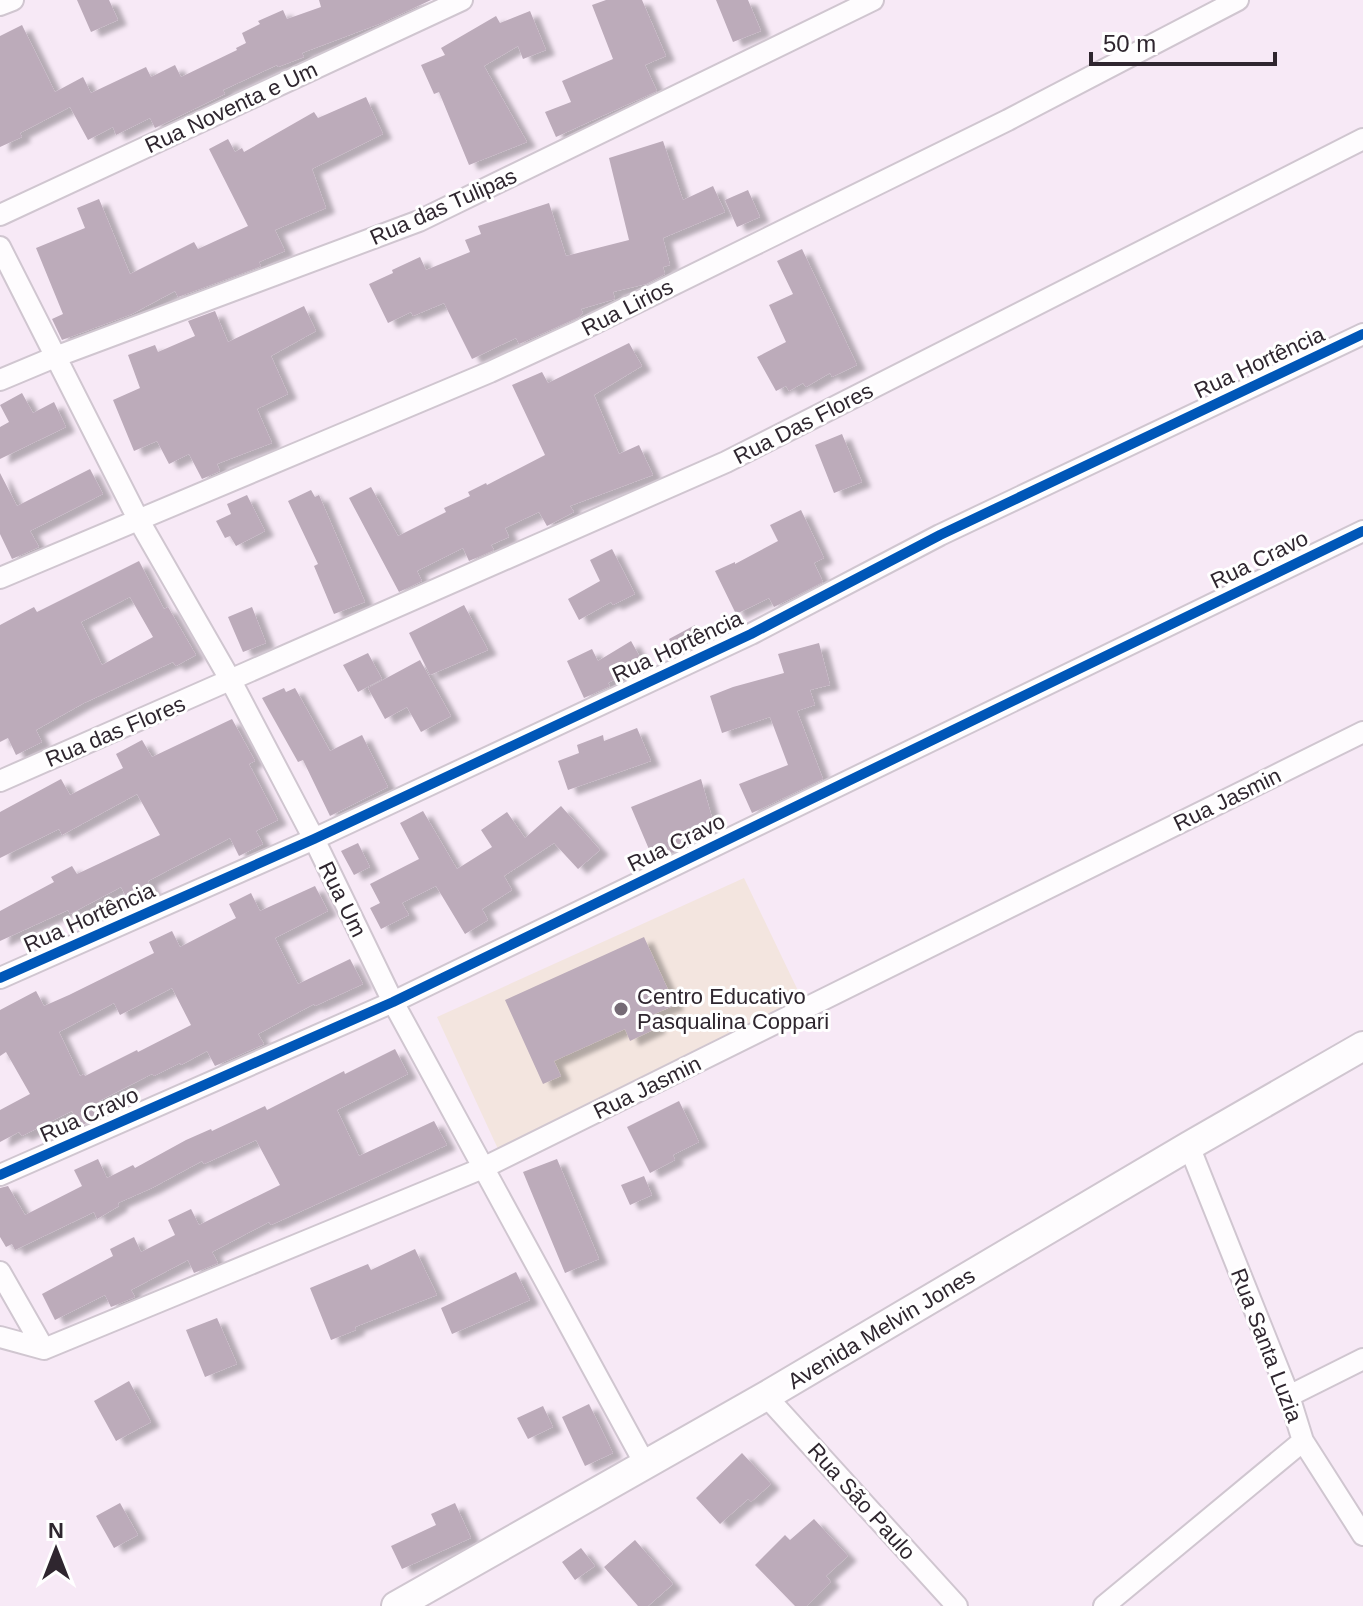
<svg xmlns="http://www.w3.org/2000/svg" width="1363" height="1606" font-family="Helvetica,sans-serif">
	<defs>
		<filter id="shadow"><feDropShadow dx="9" dy="5" stdDeviation="2" flood-color="#0004"/></filter>
	</defs>
	<rect width="100%" height="100%" fill="#f7e9f6"/>
	<path fill="#f3e5df" d="M744 878 803 1001 536 1135 498 1149 437 1017Z"/>
	<path fill="#bcabba" fill-rule="evenodd" filter="url(#shadow)" d="M77 0H109L118 20 91 32Z
		M319 0H431L379 24 302 53 304 57 278 67 277 65 223 90 225 94 155 128 150 118 116 135 113 127 88 140 70 107 20 133 22 137 0 147V36L22 25 55 92 83 77 91 93 146 67 151 77 175 65 181 77 237 50 236 48 246 43 242 33 260 24 258 21 283 10 287 19 321 7Z
		M606 0H642L666 56 645 65 657 91 556 137 545 112 571 102 562 81 613 59 592 5Z
		M716 0H748L761 31 733 42Z
		M530 11 546 50 523 59 518 46 484 66 527 142 469 165 439 92 434 94 421 65 445 55 441 48 496 16 500 23Z
		M366 97 383 134 312 169 326 208 275 230 285 251 259 262 261 266 254 269 178 297 175 291 132 314 62 340 52 319 63 314 36 248 85 228 77 208 99 199 130 274 194 242 198 249 248 226 209 149 228 139 235 152 242 148 244 152 314 112 318 118Z
		M663 141 683 200 713 186 725 212 663 238 670 265 663 267 665 274 646 284 613 292 615 299 581 309 583 313 579 317 519 344 516 338 472 359 444 303 413 316 411 312 388 323 369 284 393 273 392 270 420 257 426 270 470 252 465 240 481 234 478 226 549 203 566 256 629 240 609 158Z
		M748 190 760 217 737 227 725 200Z
		M802 249 857 365 832 377 830 373 806 387 803 383 789 391 786 386 776 391 757 357 786 342 769 305 793 294 777 261Z
		M304 306 316 331 271 356 288 394 257 409 272 443 217 464 220 471 202 479 189 454 169 464 157 441 134 451 113 400 140 388 128 355 155 345 158 352 195 336 188 321 215 311 228 342Z
		M629 343 642 366 594 395 619 454 639 445 653 475 570 506 574 512 547 526 539 512 505 528 509 537 491 545 494 550 469 561 463 548 417 571 422 581 399 592 349 498 371 487 398 536 446 512 444 508 470 496 468 492 486 483 487 485 545 455 512 385 542 372 548 383Z
		M22 393 33 413 54 402 66 427 0 459V427L9 422 0 405Z
		M842 434 862 482 834 493 815 445Z
		M90 469 103 494 30 531 39 547 12 559 0 534V473L17 506Z
		M311 490 315 497 319 495 365 602 334 614 314 566 318 564 288 501Z
		M247 495 265 531 236 546 230 536 225 538 216 521 231 514 227 504Z
		M801 510 824 558 814 563 823 582 774 607 769 598 736 614 715 571 735 562V564L778 541 770 525Z
		M612 549 635 594 613 605 611 602 579 620 568 599 600 581 590 560Z
		M139 561 164 609 168 607 196 655 176 666 173 662 84 703 36 730 42 742 16 755 8 738 0 742V625L34 607 37 612ZM130 597 153 637 102 665 81 622Z
		M464 605 488 650 430 675 409 633Z
		M252 607 266 643 243 652 228 617Z
		M695 625 704 642 677 654 669 639Z
		M631 641 644 664 608 683 610 686 584 698 567 661 592 649 598 661Z
		M819 643 830 685 810 690 815 705 797 711 823 779 752 813 739 784 788 765 770 717 722 733 710 696 733 687 784 673 778 654Z
		M368 653 382 679 358 692 343 665Z
		M420 660 451 716 421 732 407 707 385 719 368 688Z
		M284 688 286 692 295 688 330 751 362 735 388 787 330 816 303 760 298 762 262 698Z
		M232 719 255 761 249 764 278 820 256 831 263 844 239 856 230 838 148 881 154 896 131 906 121 887 70 914 68 910 0 941V911L54 882 51 877 72 866 77 874 160 835 137 794 62 835 59 829 0 858V812L61 779 70 795 123 768 116 754 142 740 152 757Z
		M637 728 651 761 568 790 558 761 579 753 577 745 603 735 604 741Z
		M701 779 713 821 693 827 697 840 654 861 631 807Z
		M561 806 600 850 578 869 554 843 504 876 512 890 482 909 488 920 465 934 436 886 402 903 409 915 381 929 370 908 380 903 370 884 419 859 400 823 423 811 457 869 492 847 481 830 507 812 525 838Z
		M358 843 370 867 354 875 341 851Z
		M315 886 328 911 275 938 298 984 350 959 363 984 315 1006 314 1004 258 1034 264 1044 215 1066 207 1051 181 1065 180 1063 154 1076 152 1074 99 1101 106 1114 80 1126 72 1111 22 1136 19 1132 0 1142V1110L30 1094 6 1052 0 1056V1010L36 991 44 1006 69 995 154 953 149 942 172 931 180 947 236 918 229 904 251 893 260 911ZM172 988 191 1025 138 1052 137 1050 85 1076 84 1074 80 1076 59 1032 114 1003 120 1015Z
		M644 937 675 1005 652 1015 657 1028 630 1041 625 1029 554 1061 561 1076 543 1084 505 1000Z
		M395 1049 408 1074 337 1110 359 1156 434 1121 447 1145 271 1225 269 1222 212 1252 218 1263 194 1273 188 1260 131 1290 135 1297 111 1307 105 1295 55 1320 42 1294 113 1256 110 1249 134 1237 141 1252 175 1235 168 1220 191 1209 199 1225 280 1185 256 1140 204 1164 202 1161 152 1188 118 1203 119 1206 97 1219 94 1212 15 1250 12 1244 6 1247 0 1237V1188L8 1186 25 1215 82 1186 74 1170 98 1159 107 1178 133 1165 135 1168 186 1140 211 1129 212 1131 265 1106 267 1110 344 1071 345 1074Z
		M679 1101 699 1142 673 1155 675 1160 650 1173 627 1127Z
		M557 1159 599 1259 565 1273 523 1172Z
		M644 1176 652 1195 630 1205 621 1185Z
		M415 1249 437 1295 355 1327 356 1330 331 1340 310 1288 368 1264 371 1270Z
		M516 1272 530 1300 452 1334 441 1308Z
		M217 1318 237 1364 205 1377 186 1330Z
		M129 1381 151 1422 116 1441 94 1401Z
		M589 1404 613 1453 585 1466 562 1417Z
		M543 1406 553 1427 528 1439 517 1418Z
		M742 1453 771 1484 751 1502 748 1499 720 1524 696 1498Z
		M120 1503 138 1535 114 1548 96 1516Z
		M455 1503 471 1538 402 1569 391 1546 436 1525 431 1514Z
		M814 1519 848 1556 826 1576 831 1582 807 1606H795L755 1565 785 1535 790 1540Z
		M635 1540 673 1584 648 1606H638L604 1567Z
		M581 1548 595 1566 575 1580 562 1562Z"/>
	<g fill="none" stroke-linecap="round" stroke-linejoin="round">
		<g stroke="#d0c6d0" stroke-width="24">
			<path id="minor" d="M0 5 13 0
				M0 215 462 0
				M0 247 138 519 231 681 314 839 393 1002 645 1464
				M0 380 55 357 419 221 873 0
				M0 578 490 372 579 331 1008 120 1238 0
				M0 781 726 462 1363 139
				M0 978 314 839 751 634 940 535 1363 334
				M1189 1146 1289 1396 1303 1441 1363 1535
				M0 1175 393 1002 1363 531
				M0 1272 44 1349
				M0 1337 44 1349 483 1168 1363 732
				M766 1396 957 1606
				M1289 1396 1363 1359
				M1104 1606 1303 1441"/>
		</g>
		<g stroke="#d0c6d0" stroke-width="32">
			<path id="secondary" d="M396 1606 766 1396 1189 1146 1363 1046"/>
		</g>
		<use href="#minor" stroke="#fefcfe" stroke-width="20"/>
		<use href="#secondary" stroke="#fefcfe" stroke-width="28"/>
		<g stroke="#fff" stroke-width="15">
			<path id="cycleway" d="M0 978 314 839 751 634 940 535 1363 334
				M0 1175 393 1002 1363 531"/>
		</g>
		<use href="#cycleway" stroke="#0057b8" stroke-width="10"/>
	</g>
	<circle fill="#756a75" stroke="#fff" stroke-width="3" cx="621" cy="1009" r="8"/>
	<g text-anchor="middle" stroke-width="6" stroke-linejoin="round" paint-order="stroke">
		<g font-size="22" fill="#2f262f" stroke="#fff">
			<text transform="translate(231 107) rotate(-25)" y="8">Rua Noventa e Um</text>
			<text transform="translate(443 206) rotate(-24)" y="8">Rua das Tulipas</text>
			<text transform="translate(627 307) rotate(-27)" y="8">Rua Lirios</text>
			<text transform="translate(1259 362) rotate(-25)" y="8">Rua Hortência</text>
			<text transform="translate(803 423) rotate(-27)" y="8">Rua Das Flores</text>
			<text transform="translate(1259 559) rotate(-26)" y="8">Rua Cravo</text>
			<text transform="translate(677 646) rotate(-25)" y="8">Rua Hortência</text>
			<text transform="translate(115 731) rotate(-23)" y="8">Rua das Flores</text>
			<text transform="translate(1227 799) rotate(-26)" y="8">Rua Jasmin</text>
			<text transform="translate(676 842) rotate(-26)" y="8">Rua Cravo</text>
			<text transform="translate(343 899) rotate(64)" y="8">Rua Um</text>
			<text transform="translate(89 917) rotate(-24)" y="8">Rua Hortência</text>
			<text transform="translate(647 1087) rotate(-26)" y="8">Rua Jasmin</text>
			<text transform="translate(89 1114) rotate(-24)" y="8">Rua Cravo</text>
			<text transform="translate(881 1328) rotate(-31)" y="8">Avenida Melvin Jones</text>
			<text transform="translate(1267 1345) rotate(69)" y="8">Rua Santa Luzia</text>
			<text transform="translate(862 1501) rotate(48)" y="8">Rua São Paulo</text>
		</g>
		<g font-size="22" fill="#2f262f" stroke="#fff" text-anchor="start">
			<text x="637" y="1004">Centro Educativo<tspan x="637" dy="25">Pasqualina Coppari</tspan></text>
		</g>
	</g>
	<g transform="translate(56 1550)" stroke="#ffffff" stroke-width="6" paint-order="stroke">
	<path d="M0-6L14 30L0 20L-14 30Z" fill="#2f262f"/>
	<text y="-12" font-size="22" font-weight="bold" text-anchor="middle" fill="#2f262f">N</text>
	</g>
	<path d="M1091 52v12h184v-12" fill="none" stroke="#2f262f" stroke-width="4"/>
	<text x="1103" y="52" font-size="24" fill="#2f262f" stroke="#ffffff" stroke-width="6" paint-order="stroke">50 m</text>
</svg>
